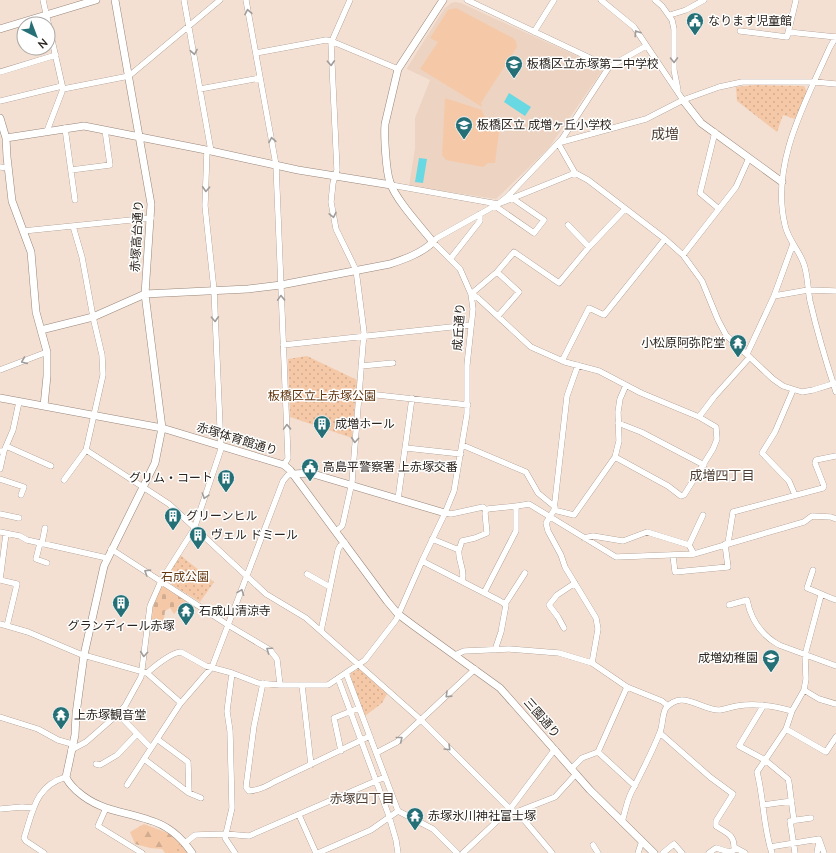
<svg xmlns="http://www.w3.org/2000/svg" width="836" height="853" font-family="Lato,'Noto Sans JP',sans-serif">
	<defs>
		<pattern id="forest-firs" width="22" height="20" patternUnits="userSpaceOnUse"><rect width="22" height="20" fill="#f5c9a8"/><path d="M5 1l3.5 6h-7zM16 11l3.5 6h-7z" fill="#d2ac90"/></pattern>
		<pattern id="cemetery-stones" width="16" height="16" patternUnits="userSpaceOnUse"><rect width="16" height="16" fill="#f5c9a8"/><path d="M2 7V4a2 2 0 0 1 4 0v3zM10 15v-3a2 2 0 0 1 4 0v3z" fill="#d2ac90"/></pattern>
		<pattern id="park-dots" width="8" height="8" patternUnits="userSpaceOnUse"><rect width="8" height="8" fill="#f5c9a8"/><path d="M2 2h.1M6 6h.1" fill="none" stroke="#d2ac90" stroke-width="1.8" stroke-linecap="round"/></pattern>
	</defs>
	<rect width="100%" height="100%" fill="#f3e0d2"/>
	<path fill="#edd3c2" d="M455 2 461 3 601 67 602 71 548 149 496 199 409 186 415 148V118L430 80 407 69V68L444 9 451 3Z"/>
	<path fill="#f5c9a8" d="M456 8 513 38 516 41 517 47 481 103 482 107 420 69 438 42 430 38 448 10Z
		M445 98 482 110C483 119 492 121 500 125L495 163H488L483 167 446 160 442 155Z"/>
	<path fill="url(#forest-firs)" d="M144 824 168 833 186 849 188 853H165L162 849 150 848 135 844 130 832Z"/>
	<path fill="url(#cemetery-stones)" d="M161 587H164L197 608 185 611 182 608H179L174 614 170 608 165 611 163 628 151 627 153 607Z"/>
	<path fill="url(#park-dots)" d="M755 85 804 86 807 92 795 119 783 115 777 132 737 101 736 87Z
		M307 356 357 380 352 438 290 417 288 359Z
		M180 555 214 582 200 602 166 581 165 579Z
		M359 669 387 694 382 703 365 716 350 677 351 673Z
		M182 843 187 853H168Z"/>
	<path fill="#68d8e3" d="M509 93 531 107 525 116 504 102Z
		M419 158 427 159 423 183 415 182Z"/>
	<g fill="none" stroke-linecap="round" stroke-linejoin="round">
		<g stroke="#98867a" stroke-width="6">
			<path id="minor" d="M43 0 63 89 47 131
				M184 0 211 151
				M246 0 276 165 288 458 284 465
				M467 0 609 67
				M601 0 634 27 683 100
				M655 0 662 6 672 20 674 29V70L678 90
				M670 15 686 10 704 0
				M740 31 787 37 796 0
				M534 32 554 0
				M788 32 836 37
				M836 37 830 47C806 101 770 164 785 225 788 241 802 253 805 268 808 279 808 291 810 301 817 331 826 362 836 392
				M256 53 326 40 331 41 398 69
				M0 72 56 55
				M63 89 129 76 220 0
				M200 89 260 78
				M0 101 62 86
				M65 128 75 200
				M715 132 700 193 719 209
				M0 167 8 168
				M71 170 110 165 105 130
				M575 173 558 143 646 119 683 100 719 87 742 82H815L836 84
				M391 185 498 204 507 197 562 139 609 67 646 46
				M495 206 534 233 544 220 512 198
				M568 225 589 247
				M73 226 82 257 93 317 102 355 103 375 86 450 169 504 266 594 306 618 421 720 510 809 525 821 552 853
				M23 231 151 218
				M683 255 736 187 749 158
				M451 258 480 221V214
				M497 272 519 292 498 316
				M774 296 808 290 836 291
				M283 345 470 325
				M747 354 774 296 793 244
				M562 361 589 308 604 315 665 239
				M578 365 567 396 554 510 546 523 548 531 561 555 565 567 596 618 598 629 592 663
				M361 366 393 363
				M0 370 47 352
				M793 390 775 432 762 453 789 481 795 495
				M359 393 468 405
				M699 417 714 397 749 358
				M618 423 641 432 704 465
				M462 445 526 472 538 493 555 507
				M6 446 51 466
				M406 448 461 454
				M0 451H4L13 430 19 402
				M615 457 668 486 681 496 684 495 713 449 717 439 716 427 699 417 641 393 599 371 565 362 531 347 478 298 471 294 497 272 514 252 559 283 589 247 625 209
				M0 469 4 451
				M0 479 24 487 21 495
				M64 480 86 450
				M398 499 412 398
				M554 510 574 515 615 457 619 441 618 412 620 399 626 385
				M445 513 451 514 483 507 486 510 488 509C502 507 515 507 529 504L616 557 694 554 804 522 812 516 831 517 836 519
				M0 514 19 518
				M336 531 342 526 343 523 352 482 364 332 356 270 336 229 331 202 333 183 337 170 331 43 350 0
				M0 532 20 536 27 540 107 558
				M584 538 593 536 623 541 647 532 689 545 694 554
				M432 539 459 550C457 560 466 570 462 581
				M40 543 36 559 47 563
				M42 543 45 528
				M728 543 733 512 823 488 824 486 815 463 816 460 836 456
				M689 545 703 515
				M111 549 228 625 270 650 277 659 280 685
				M459 550 462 541 475 538 487 533 485 513 486 510
				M673 556 675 572 728 567 725 544
				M422 561 500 601 506 605 501 632 495 650
				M813 570 807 588C817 592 825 596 836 600
				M307 574 330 587
				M0 580 17 584 7 626
				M0 580 6 534
				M484 593 516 531V507
				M505 604 525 573
				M729 605 747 600C751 620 761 635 779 645L836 666
				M0 624 28 632 80 654 147 673C155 666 170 653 181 652L206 666 232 673 258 683 280 685H328L365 660 396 620 422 561 445 513 454 491 467 414V365L473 309 471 294 460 269 433 242 437 238 498 204 575 173 588 180 665 239 683 255 702 281 718 320 726 335 773 379 783 386 802 392 813 390 836 383
				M564 628 558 617 549 605 557 595 575 583
				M321 631 338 550 340 546 345 543
				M455 655 464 651 509 649 559 653 592 663 627 687 662 701 668 706
				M147 673 181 703
				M232 673 227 711 230 731 232 808 225 838 235 853
				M346 673 398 811 433 829 457 853
				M338 678 389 816 396 840 398 853
				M263 683 254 726 246 787 249 791C259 790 266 787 274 782L370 736
				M302 685 311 765
				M804 690 819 699 836 704
				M762 705V708L739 746 765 760 788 779 789 783 794 821
				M118 714 151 748
				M0 717 38 729 58 740 72 744
				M786 729 826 752 836 737
				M660 733 710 777 733 794 716 821V826C726 833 734 834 734 847L745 853
				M157 739 188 762 189 793
				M71 750 86 742 118 714 125 706 141 677 150 606 161 581 194 529 221 449 214 290 205 206 207 150
				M341 751 334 718 359 708
				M598 752 635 786
				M376 753 397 742 475 669
				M144 759 189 793 201 798
				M96 764 100 765 117 755 137 734
				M571 769 582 758 598 752 627 687
				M127 785 180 704 212 667 283 481 288 475 294 474
				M763 805 792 801
				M106 808 98 826 142 853
				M0 809 22 807 33 808
				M514 813 555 797 576 774
				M299 815 316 853
				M622 822C625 812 627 801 631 793 641 773 652 753 660 732 663 725 662 714 666 708 669 704 676 700 681 700 692 699 708 711 720 710 726 709 731 707 737 706 755 703 775 706 792 711
				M185 843 195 835 225 834 249 836 385 777
				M593 845 598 853
				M770 847 819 839 824 853
				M44 853 26 841 24 838C33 811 35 786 66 777
				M318 853 371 830 398 811
				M463 853 510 809 555 749
				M638 853 642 841
				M663 853 674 844 682 853
				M709 853 716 848 729 852 737 849
				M772 853C763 827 764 799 757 772L786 729 792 711 804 690 806 679 805 655 821 595
				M795 853 790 821 811 818
				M817 853 819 841"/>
		</g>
		<g stroke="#98867a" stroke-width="8">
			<path id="tertiary" d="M115 0 151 204 145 294 162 428 155 463 104 566 84 655 76 714 75 735 66 777C68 783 73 787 77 791 99 811 123 811 149 820 167 825 182 838 192 853
				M0 29 96 0
				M683 100 701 123 782 182
				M0 118 6 138 7 157 12 201 31 252 36 312 47 352V376L44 406
				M6 138 84 126 211 151 298 170 391 185
				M41 330 93 317 145 294 248 289 281 285 390 264C405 259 422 253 433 242 421 227 395 199 390 182 386 172 384 135 385 124L398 69 443 0
				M0 398 162 428 284 465 290 470 387 601 398 614 414 626 500 688 590 790 654 853
				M294 474 310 473 445 513"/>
		</g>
		<use href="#minor" stroke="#fff" stroke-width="5.5"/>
		<use href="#tertiary" stroke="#fff" stroke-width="7"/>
	</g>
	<defs><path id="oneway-chevron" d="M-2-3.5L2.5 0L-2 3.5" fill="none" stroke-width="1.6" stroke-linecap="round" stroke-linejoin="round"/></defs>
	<g stroke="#a09c9a">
		<use href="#oneway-chevron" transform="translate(248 12) rotate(-100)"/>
		<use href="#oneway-chevron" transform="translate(637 33) rotate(-123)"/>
		<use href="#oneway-chevron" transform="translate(194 52) rotate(80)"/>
		<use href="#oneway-chevron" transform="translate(674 60) rotate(89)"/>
		<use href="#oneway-chevron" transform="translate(331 63) rotate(87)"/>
		<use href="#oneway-chevron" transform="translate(272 140) rotate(-100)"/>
		<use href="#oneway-chevron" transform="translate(206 189) rotate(93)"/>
		<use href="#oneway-chevron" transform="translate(333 215) rotate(78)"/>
		<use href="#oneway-chevron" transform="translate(281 298) rotate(-92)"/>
		<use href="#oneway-chevron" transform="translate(215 319) rotate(87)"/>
		<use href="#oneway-chevron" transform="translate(24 361) rotate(158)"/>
		<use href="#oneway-chevron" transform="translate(287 427) rotate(-92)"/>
		<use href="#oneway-chevron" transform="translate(355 440) rotate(95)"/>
		<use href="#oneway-chevron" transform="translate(205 496) rotate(108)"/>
		<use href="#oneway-chevron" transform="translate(147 572) rotate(-148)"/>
		<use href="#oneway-chevron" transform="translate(241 592) rotate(-69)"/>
		<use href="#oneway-chevron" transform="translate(269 650) rotate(-145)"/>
		<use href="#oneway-chevron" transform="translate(144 654) rotate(95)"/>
		<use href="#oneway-chevron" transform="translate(448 695) rotate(136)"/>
		<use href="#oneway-chevron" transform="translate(400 739) rotate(-39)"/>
		<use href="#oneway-chevron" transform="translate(448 748) rotate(45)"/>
	</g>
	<defs>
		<g id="civic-pin" transform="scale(0.9)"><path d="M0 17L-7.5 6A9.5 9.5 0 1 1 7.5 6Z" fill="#257077" stroke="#fff"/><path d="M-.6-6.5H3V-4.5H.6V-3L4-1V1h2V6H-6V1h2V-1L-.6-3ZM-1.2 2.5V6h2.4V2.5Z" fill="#fff"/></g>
		<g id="school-pin" transform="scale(0.9)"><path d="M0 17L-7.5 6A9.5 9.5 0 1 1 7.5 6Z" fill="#257077" stroke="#fff"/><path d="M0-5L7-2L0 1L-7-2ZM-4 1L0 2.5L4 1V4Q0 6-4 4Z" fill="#fff"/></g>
		<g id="temple-pin" transform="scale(0.9)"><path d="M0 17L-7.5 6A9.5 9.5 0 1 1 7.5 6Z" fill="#257077" stroke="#fff"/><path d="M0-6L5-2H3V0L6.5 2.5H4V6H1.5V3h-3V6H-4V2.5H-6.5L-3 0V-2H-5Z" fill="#fff"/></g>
		<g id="building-pin" transform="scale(0.9)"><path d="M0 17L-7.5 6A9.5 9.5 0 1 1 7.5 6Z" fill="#257077" stroke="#fff"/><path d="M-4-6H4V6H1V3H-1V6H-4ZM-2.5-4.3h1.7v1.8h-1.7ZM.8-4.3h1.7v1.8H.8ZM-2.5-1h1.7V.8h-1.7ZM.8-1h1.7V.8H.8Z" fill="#fff"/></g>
	</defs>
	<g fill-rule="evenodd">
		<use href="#civic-pin" x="695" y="21"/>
		<use href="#school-pin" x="514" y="64"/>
		<use href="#school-pin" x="464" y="125"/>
		<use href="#temple-pin" x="738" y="343"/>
		<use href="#building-pin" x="322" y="424"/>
		<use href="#civic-pin" x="310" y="467"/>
		<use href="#building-pin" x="226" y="478"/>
		<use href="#building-pin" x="173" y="516"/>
		<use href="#building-pin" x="198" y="535"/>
		<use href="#building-pin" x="121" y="603"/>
		<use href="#temple-pin" x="186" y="611"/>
		<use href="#school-pin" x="771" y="658"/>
		<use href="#temple-pin" x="61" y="715"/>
		<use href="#temple-pin" x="415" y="816"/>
	</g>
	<g text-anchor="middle" stroke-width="3" stroke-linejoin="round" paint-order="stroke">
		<g font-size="12" fill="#2b241e" stroke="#fff" text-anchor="start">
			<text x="708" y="25">なります児童館</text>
			<text x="527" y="68">板橋区立赤塚第二中学校</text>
			<text x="477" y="129">板橋区立 成増ヶ丘小学校</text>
			<text x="725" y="347" text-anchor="end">小松原阿弥陀堂</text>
			<text x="335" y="428">成増ホール</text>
			<text x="323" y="471">高島平警察署 上赤塚交番</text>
			<text x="213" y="482" text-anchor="end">グリム・コート</text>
			<text x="186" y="520">グリーンヒル</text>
			<text x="211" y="539">ヴェル ドミール</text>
			<text x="199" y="615">石成山清涼寺</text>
			<text x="121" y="630" text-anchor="middle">グランディール赤塚</text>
			<text x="758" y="662" text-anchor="end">成増幼稚園</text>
			<text x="74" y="719">上赤塚観音堂</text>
			<text x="428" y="820">赤塚氷川神社富士塚</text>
		</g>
		<g font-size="12" fill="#2b241e" stroke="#fff">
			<text transform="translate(137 236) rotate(-87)" y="4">赤塚高台通り</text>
			<text transform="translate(459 327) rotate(-86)" y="4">成丘通り</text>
			<text transform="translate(237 439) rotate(17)" y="4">赤塚体育館通り</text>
			<text transform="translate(542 718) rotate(49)" y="4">三園通り</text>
		</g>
		<g font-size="12" fill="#61360f" stroke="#fff">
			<text x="322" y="400">板橋区立上赤塚公園</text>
			<text x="185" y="581">石成公園</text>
		</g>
		<g font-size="13" fill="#4e3e33" stroke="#fff">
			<text x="722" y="480">成増四丁目</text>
			<text x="362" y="803">赤塚四丁目</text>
		</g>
		<g font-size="14" fill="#4e3e33" stroke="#fff">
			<text x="665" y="139">成増</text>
		</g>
	</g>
	<g transform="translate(36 36) rotate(138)"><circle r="19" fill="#ffffff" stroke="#aaa7a5"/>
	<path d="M0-3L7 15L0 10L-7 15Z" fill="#257077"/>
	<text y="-6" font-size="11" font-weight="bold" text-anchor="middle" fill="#2b241e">N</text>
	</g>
</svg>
